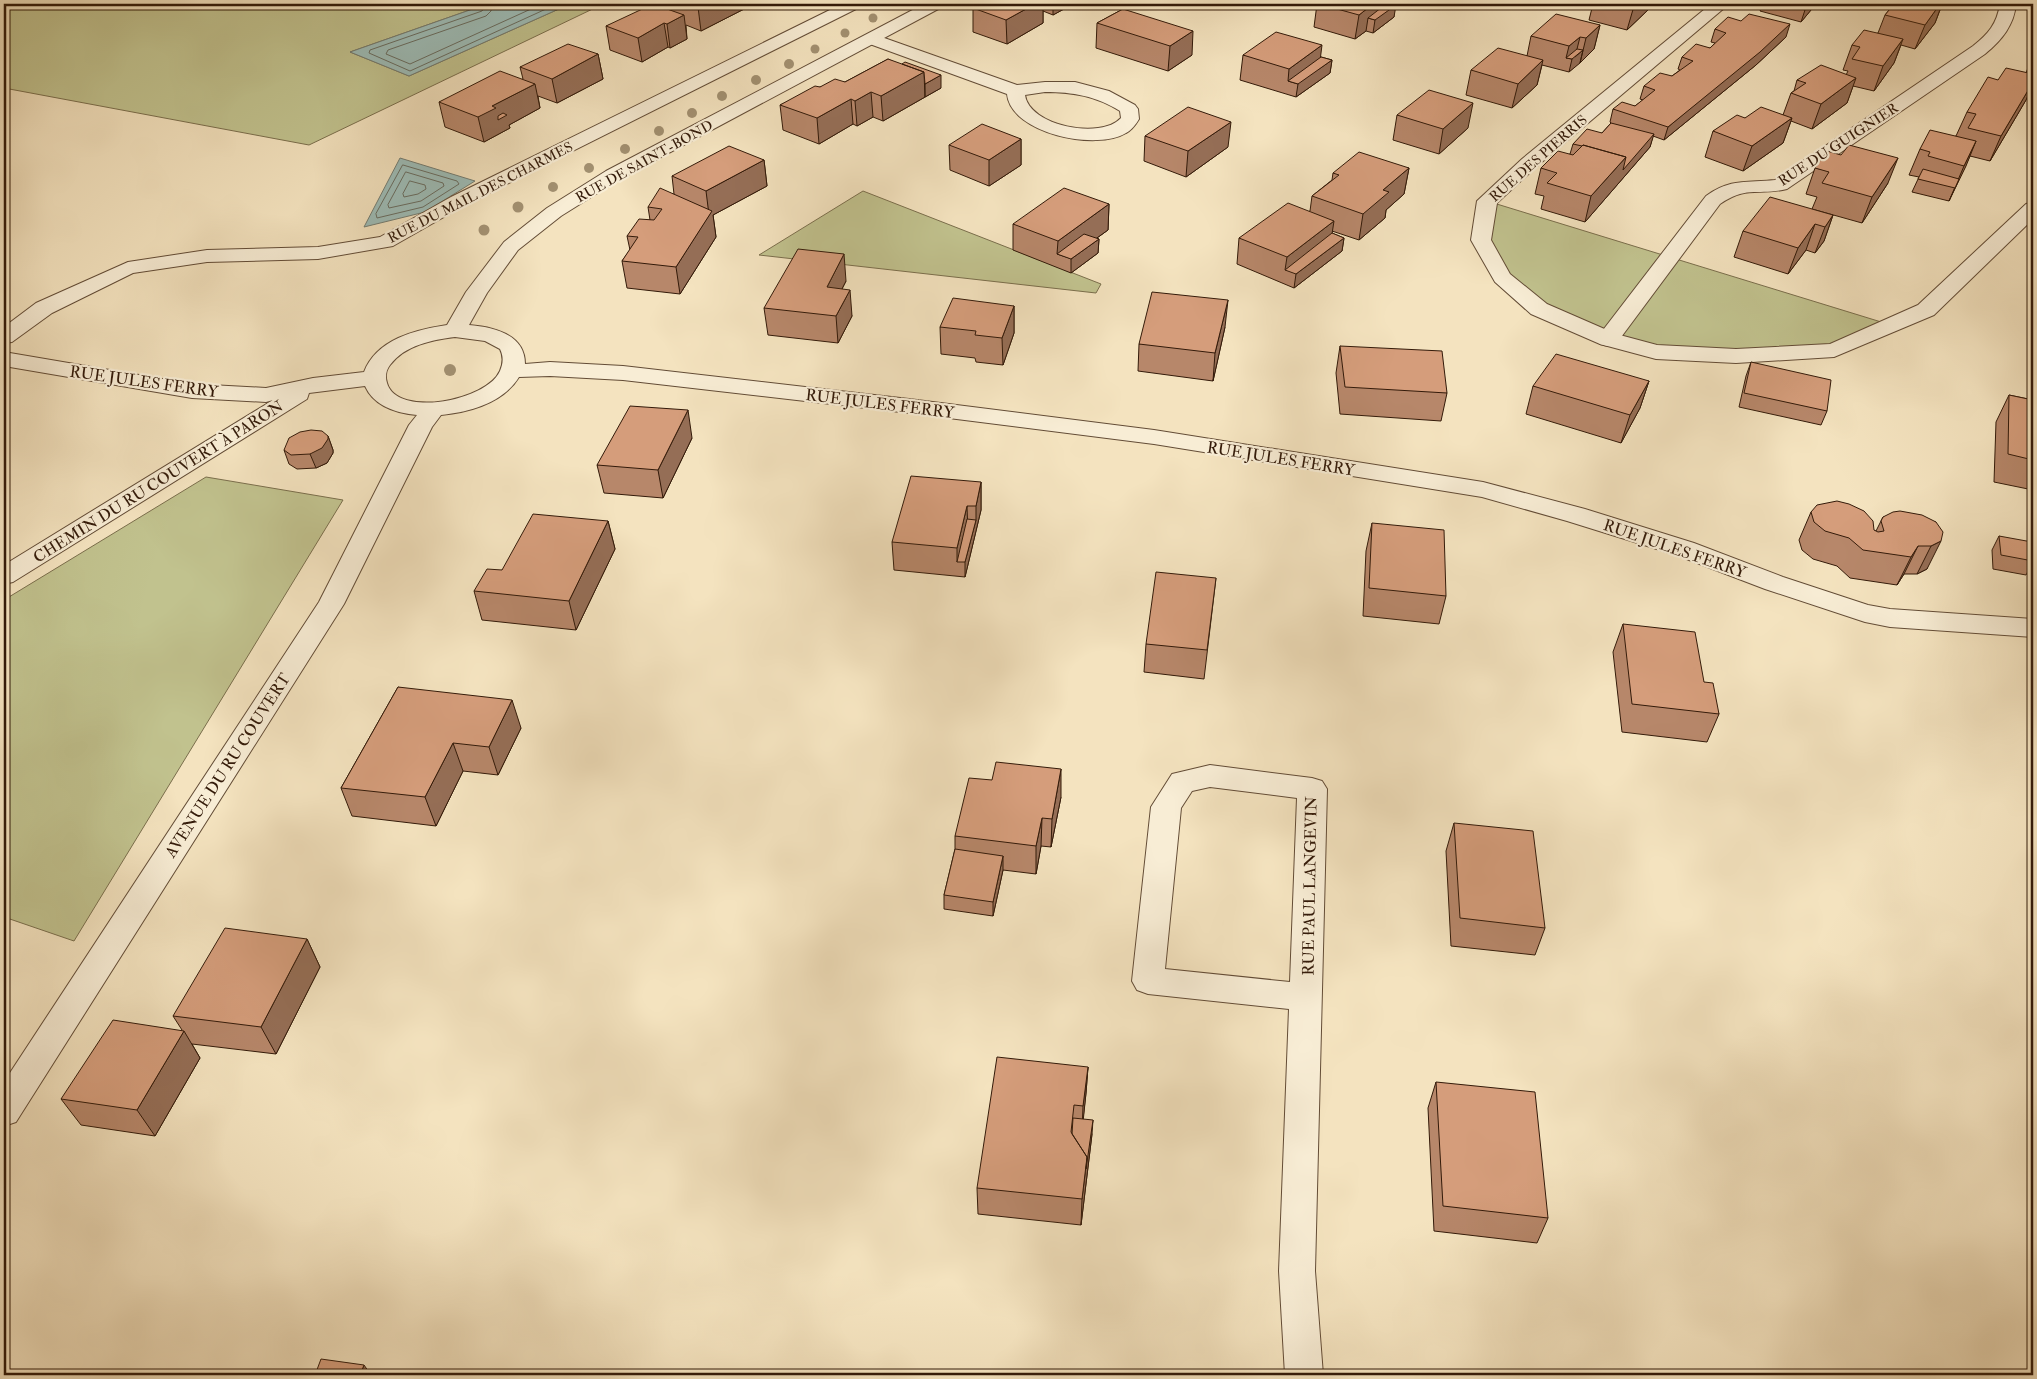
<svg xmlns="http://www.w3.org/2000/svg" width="2037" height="1379" font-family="'IM FELL Double Pica',serif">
	<rect width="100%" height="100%" fill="#f4e3bf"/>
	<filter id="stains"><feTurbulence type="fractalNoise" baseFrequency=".004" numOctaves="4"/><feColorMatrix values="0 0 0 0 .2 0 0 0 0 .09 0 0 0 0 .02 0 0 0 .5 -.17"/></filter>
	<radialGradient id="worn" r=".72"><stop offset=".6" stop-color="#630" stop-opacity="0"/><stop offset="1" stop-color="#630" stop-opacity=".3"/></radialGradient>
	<path fill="#c1c28e" stroke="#7a6e4c" d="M4 4H487L350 52 409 76 570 4H603L309 145 4 88Z
		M863 191 1101 284 1096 293 759 255Z
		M1487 201 1891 325 1834 350 1656 352 1539 309 1481 240Z
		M206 477 343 500 74 941 4 917V600Z"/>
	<path fill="#9dbdb8" stroke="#737c72" d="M487 4H570L409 76 350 52Z
		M400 158 475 181 425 212 364 227Z"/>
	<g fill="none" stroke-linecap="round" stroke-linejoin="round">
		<path stroke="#686c60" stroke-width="1" d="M486 4 482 11 370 50 369 53 410 71 557 4
			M492 4 491 11 486 16 388 50 386 54 410 64 542 4
			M403 165 457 181 459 184 423 207 377 218 376 214Z
			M406 172 443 183 444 186 421 201 389 208 388 205Z
			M410 181 425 185 426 189 418 194 404 197 403 194Z"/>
		<g stroke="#634c36" stroke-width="2">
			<path id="lane" d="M842 4H862L860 7 465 205 393 246 318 259 207 262 133 273 52 313 12 342 4 343V327L36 303 128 262 207 250 318 247 380 237 451 197Z
				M2000 4H2016C2014 25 2002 40 1985 54L1787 189C1758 196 1747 185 1720 204L1616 344 1608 346 1600 344 1597 339 1600 334 1706 196C1731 178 1747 183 1775 180L1973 46C1988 34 1997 24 2000 4Z
				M873 34 1017 85 1045 82H1075L1109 91 1135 105 1138 109 1139 119C1136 124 1132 130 1126 133 1097 151 1011 134 1007 94L867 43 864 39 867 35ZM1045 92C1073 92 1096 96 1120 111L1121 118C1101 140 1029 126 1025 95Z
				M1210 765 1312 778 1322 781 1327 789 1315 1271 1323 1375H1285L1279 1271 1289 1009 1148 994 1137 990 1132 981 1151 807 1172 774ZM1210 787 1297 798 1290 982 1165 969 1181 808 1192 791Z"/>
		</g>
		<g stroke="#634c36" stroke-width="2">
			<path id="street" d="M924 4H944L942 7 620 179 561 216 518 250 487 293 469 325C493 327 525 334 525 364L550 362 623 366 909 399 1154 430 1483 482 1585 509 1694 543 1783 577 1868 605 1890 609 2033 619V637L1890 627 1865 622 1765 589 1676 555 1567 521 1482 497 1154 444 909 413 623 380 550 376 519 377C503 403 470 412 441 415L432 427 344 604 16 1122 4 1126V1082L319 602 409 425 417 415C396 413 374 406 365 386L309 393 307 399 13 582 4 584V565L273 400 266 402 192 398 4 366V352L192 384 266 388 313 378 364 372C377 339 415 330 447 325L466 292 504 242 547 208 606 171ZM455 337 485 341 500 349C504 357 503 364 500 371 487 401 397 418 387 383 385 377 386 370 390 365 405 345 432 340 455 337Z
				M1711 4H1729L1536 167 1497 203 1491 240 1510 274 1547 304 1616 334 1657 345 1736 349 1830 344 1918 305 2026 204 2033 202V219L1934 315 1834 357 1736 363 1656 359 1600 344 1531 314 1495 282 1471 240 1477 201 1522 159Z"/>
		</g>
		<use href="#lane" fill="#f8edd5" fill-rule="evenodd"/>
		<use href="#street" fill="#f8edd5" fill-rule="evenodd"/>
	</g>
	<g fill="#a29071">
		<circle cx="873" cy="18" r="4.5"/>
		<circle cx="845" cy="33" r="4.5"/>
		<circle cx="815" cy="49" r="4.5"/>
		<circle cx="789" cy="64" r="5"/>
		<circle cx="756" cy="80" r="5"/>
		<circle cx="722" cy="96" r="5"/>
		<circle cx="692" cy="113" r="5"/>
		<circle cx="659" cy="131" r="5"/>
		<circle cx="625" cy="149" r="5"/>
		<circle cx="589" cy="168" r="5"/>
		<circle cx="553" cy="187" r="5"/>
		<circle cx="518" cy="207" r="5.5"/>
		<circle cx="484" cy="230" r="5.5"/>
		<circle cx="450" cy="370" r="6"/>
	</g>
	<path fill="#b7876a" stroke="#331a09" d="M665 4H748V7L701 31 686 25 687 39 670 48 668 47 642 62 610 50 606 26 666 9Z
		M981 4H1073L1053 15 1043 11V23L1007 44 973 32V8Z
		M1317 4H1393L1394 17 1373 33 1366 31 1355 39 1314 27Z
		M1593 4H1652L1651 7 1627 30 1589 20Z
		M1763 4H1816L1801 22 1760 11Z
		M1894 4H1956L1955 7 1942 5 1935 23 1915 49 1901 45 1894 63 1874 91 1853 86 1847 103 1812 129 1791 121 1783 143 1743 171 1705 157 1713 131 1745 118 1783 115 1791 93 1794 91 1797 80 1846 75 1848 71 1843 70 1852 45 1878 33 1885 15Z
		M1123 9 1192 55 1168 71 1096 48 1097 23Z
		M1600 25 1594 49 1569 72 1542 65 1537 85 1512 108 1466 95 1471 70 1527 56 1531 36Z
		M1715 29 1786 37 1756 65 1664 140 1653 136 1650 147 1585 222 1541 209 1544 196 1535 194 1541 168 1570 154 1573 144 1602 133 1611 123 1610 122 1613 109 1635 106 1643 100 1640 99 1644 86 1672 76 1680 70 1678 69 1682 57 1710 48 1715 43 1711 42Z
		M598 54 603 79 557 103 538 96 540 108 509 125 510 128 484 142 445 127 439 102 523 79 520 67Z
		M1243 55 1321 57 1332 60 1330 73 1296 97 1240 80Z
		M2033 55V84L2026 100 1990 161 1970 156 1949 201 1912 192 1919 177 1909 175 1920 149 1956 136 1967 112 1998 80 2026 73Z
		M888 59 941 88 883 121 873 117 857 126 853 124 819 144 783 130 780 105 820 87 845 82Z
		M1397 115 1468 128 1439 154 1393 140Z
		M1145 136 1228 147 1186 177 1144 161Z
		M1021 139V165L989 186 950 170 949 145Z
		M764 160 767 186 713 215 716 237 680 294 627 288 622 261 630 250 627 236 650 220 648 207 674 194 672 176Z
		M1409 168 1404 194 1386 210 1385 218 1359 240 1332 231V233L1344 238 1342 251 1294 288 1237 264 1239 238 1310 211 1312 196 1332 180 1333 173Z
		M1815 168 1888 183 1862 223 1812 209 1817 197 1806 194Z
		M1109 204 1108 230 1097 238 1099 239 1098 253 1071 273 1013 250V224Z
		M1833 215 1824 241 1815 253 1806 250 1788 274 1734 257 1743 231Z
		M846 281 842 289 852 316 838 343 768 335 764 308Z
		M1014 306V333L1003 365 976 362 975 358 941 354 940 327Z
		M1225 327 1213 381 1138 371 1139 344Z
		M1340 346 1447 393 1441 421 1340 414 1336 373Z
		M1751 362 1827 411 1821 425 1739 407 1746 376Z
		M1649 381 1640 408 1621 443 1526 414 1533 386Z
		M2009 395 2033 400V496V490L1994 482 1996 422Z
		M328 436 333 450V453L327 463 316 468 297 469 289 464 284 450Z
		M692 438 663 498 604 493 597 465Z
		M981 482V510L965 577 894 570 892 542Z
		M1811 512 1876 531 1883 517 1936 522 1927 569 1917 574H1904L1897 585 1850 578 1837 566 1813 559 1802 550 1799 540Z
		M608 521 615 549 576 630 482 620 474 591 502 570Z
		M1372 523 1446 596 1439 624 1363 616 1366 551Z
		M1999 536 2033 556V562L2026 575 1993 569 1992 550Z
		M1216 578 1204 679 1144 672 1146 644Z
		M1623 624 1704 682 1719 714 1707 742 1622 732 1613 652Z
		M398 687 521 728 498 775 463 771 436 826 352 816 341 788Z
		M1061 797 1051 847 1041 846 1036 874 1003 870 993 916 944 909V895L955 849V836Z
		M1454 823 1545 928 1535 955 1451 946 1446 851Z
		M307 939 320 967 276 1054 192 1044 200 1058 155 1136 81 1125 61 1099 182 1030 173 1016Z
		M1088 1067 1086 1093 1083 1119 1092 1134 1081 1225 978 1214 977 1188Z
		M1436 1082 1548 1218 1537 1243 1434 1231 1428 1108Z"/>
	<path fill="#956e56" stroke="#331a09" d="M705 4H748V7L701 31 698 7Z
		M1035 4H1043V23L1007 44 1006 20Z
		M1053 4H1073L1053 15Z
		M1373 4 1396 5 1394 17 1373 33 1375 20 1368 18 1366 31 1355 39 1359 15Z
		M1636 4H1652L1651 7 1627 30 1634 6Z
		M1810 4H1816L1801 22 1805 10Z
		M1940 4H1942L1935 23 1915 49 1925 25Z
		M684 15 687 39 670 48 667 24Z
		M664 23 668 47 642 62 638 38Z
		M1790 24 1786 37 1756 65 1664 140 1668 127Z
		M1600 25 1594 49 1580 63 1586 38Z
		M1193 31 1192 55 1168 71 1170 46Z
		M1580 37 1575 57 1583 50 1580 63 1569 72 1572 59 1566 58 1569 46Z
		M1903 39 1894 63 1874 91 1883 66Z
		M1322 45 1319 69 1332 60 1330 73 1296 97 1298 84 1288 81 1289 69Z
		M598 54 603 79 557 103 552 79Z
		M1543 60 1537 85 1512 108 1518 84Z
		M924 72 925 97 883 121 881 96Z
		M941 75V88L925 97V84Z
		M1856 78 1847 103 1812 129 1821 104Z
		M2033 82V84L2026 100 1990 161 2001 136Z
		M535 84 540 108 509 125 510 128 484 142 478 117 492 106Z
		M871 92 873 117 857 126 855 101Z
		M851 99 853 124 819 144 817 118Z
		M1473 103 1468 128 1439 154 1443 129Z
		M1792 118 1783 143 1743 171 1752 146Z
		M1231 122 1228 147 1186 177 1188 151Z
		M1654 134 1650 147 1585 222 1591 196 1626 157Z
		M1021 139V165L989 186V160Z
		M1976 141 1966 166 1949 201 1964 166Z
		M1898 158 1888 183 1862 223 1872 197Z
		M764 160 767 186 713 215 716 237 680 294 676 267 709 215 706 191Z
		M1409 168 1404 194 1386 210 1385 218 1359 240 1363 214 1383 190Z
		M1109 204 1108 230 1069 258 1057 254 1058 241Z
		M1833 215 1824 241 1815 253 1825 227Z
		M1334 221 1330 247 1285 270 1287 257Z
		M1815 224 1806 250 1788 274 1798 248Z
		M1344 238 1342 251 1294 288 1296 274Z
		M1099 239 1098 253 1071 273V259Z
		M844 254 846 281 829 314 827 287Z
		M850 290 852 316 838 343 836 316Z
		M1228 300 1225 327 1213 381 1215 353Z
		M1014 306V333L1003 365 1002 338Z
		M1649 381 1640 408 1621 443 1630 415Z
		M688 410 692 438 663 498 658 470Z
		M328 436 333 450V453L327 463 316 468 310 454Z
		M981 482V510L965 577V562L976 520V506Z
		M967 506 968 533 957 562V548Z
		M608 521 615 549 576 630 569 601Z
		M1941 541 1927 569 1917 574 1931 546Z
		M1918 546 1904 574 1897 585 1911 557Z
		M512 700 521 728 498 775 489 747Z
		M453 743 463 771 436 826 425 797Z
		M1061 769V797L1051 847 1052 819Z
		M1042 818 1041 846 1036 874V846Z
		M1003 856V870L993 916V902Z
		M307 939 320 967 276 1054 261 1027Z
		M184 1031 200 1058 155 1136 137 1110Z
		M1088 1067 1086 1093 1082 1132 1083 1106Z
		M1093 1120 1092 1134 1081 1225 1082 1199 1087 1157Z
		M364 1365 371 1375H360Z"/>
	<path fill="#d59d7b" stroke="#331a09" d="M653 4 684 15 667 24 664 23 638 38 606 26Z
		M688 4H705L698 7Z
		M981 4H1035L1006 20 973 8Z
		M1319 4H1373L1359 15Z
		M1386 4 1396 5 1375 20 1368 18Z
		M1625 4H1636L1634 6Z
		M1782 4H1810L1805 10Z
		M1894 4H1940L1925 25 1885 15Z
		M1123 9 1193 31 1170 46 1097 23Z
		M1556 14 1600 25 1586 38 1580 37 1569 46 1531 36Z
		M1749 14 1790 24 1760 52 1668 127 1613 109 1622 102 1635 106 1655 90 1644 86 1660 73 1672 76 1693 61 1682 57 1696 44 1710 48 1726 33 1715 29 1728 17 1741 21Z
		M1864 30 1903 39 1883 66 1852 59 1860 47 1852 45Z
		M1276 32 1322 45 1289 69 1243 55Z
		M568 44 598 54 552 79 520 67Z
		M1498 48 1543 60 1518 84 1471 70Z
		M1577 49 1583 50 1572 59 1566 58Z
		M1321 57 1332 60 1298 84 1288 81Z
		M888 59 924 72 881 96 871 92 855 101 851 99 817 118 780 105 815 86 820 87 835 79 845 82Z
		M905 62 941 75 925 84 924 72 902 64Z
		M1821 65 1856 78 1821 104 1791 93 1806 83 1797 80Z
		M2006 68 2033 74V82L2001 136 1968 128 1976 114 1967 112 1988 77 1998 80Z
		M500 71 535 84 492 106 496 108 478 117 439 102Z
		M1429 90 1473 103 1443 129 1397 115Z
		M1188 107 1231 122 1188 151 1145 136Z
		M1761 107 1792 118 1752 146 1713 131 1737 115 1745 118Z
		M503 113 507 115 498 120V116Z
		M1611 123 1654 134 1623 170 1626 157 1583 145 1582 146 1573 144 1587 129 1602 133Z
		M982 124 1021 139 989 160 949 145Z
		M1930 130 1976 141 1964 166 1928 156 1930 152 1920 149Z
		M1583 145 1626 157 1591 196 1547 183 1557 173 1541 168 1558 151 1573 155Z
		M1849 145 1898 158 1872 197 1822 183 1829 172 1815 168 1827 151 1841 155Z
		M729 146 764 160 706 191 672 176Z
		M1359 152 1409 168 1383 190 1389 192 1363 214 1312 196 1339 175 1333 173Z
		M1923 169 1959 179 1955 188 1918 179Z
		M660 188 712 211 676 267 622 261 638 237 627 236 639 219 654 220 662 209 648 207Z
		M1064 188 1109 204 1058 241 1013 224Z
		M1770 197 1833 215 1825 227 1815 224 1798 248 1743 231Z
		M1288 203 1334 221 1287 257 1239 238Z
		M1332 233 1344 238 1296 274 1285 270Z
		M1084 234 1099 239 1071 259 1057 254Z
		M798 249 844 254 827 287 850 290 836 316 764 308Z
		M1152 292 1228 300 1215 353 1139 344Z
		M953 298 1014 306 1002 338 975 335 976 331 940 327Z
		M1340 346 1442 351 1447 393 1345 387Z
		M1556 354 1649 381 1630 415 1533 386Z
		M1751 362 1831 380 1827 411 1744 393Z
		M2009 395 2033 400V460L2008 454Z
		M630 406 688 410 658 470 597 465Z
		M311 430 322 431 328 436V439L322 448 310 454 291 455 284 450 289 438 300 432Z
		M911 476 981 482 976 506H967L957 548 892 542Z
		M1837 501 1849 504 1864 511 1873 521 1874 530 1878 532 1884 531 1881 521 1883 517 1893 512 1900 511 1922 515 1936 522 1943 532 1941 541 1931 546H1918L1911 557 1863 550 1849 538 1825 531 1814 522 1811 512 1817 505Z
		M533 514 608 521 569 601 474 591 487 569 502 570Z
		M967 519 976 520 965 562H957Z
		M1372 523 1444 530 1446 596 1369 588Z
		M1999 536 2032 542 2033 561 2001 555Z
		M1156 572 1216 578 1207 650 1146 644Z
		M1623 624 1695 632 1704 682 1713 683 1719 714 1632 704Z
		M398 687 512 700 489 747 453 743 425 797 341 788Z
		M996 762 1061 769 1052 819 1042 818 1036 846 955 836 969 778 992 780Z
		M1454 823 1533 831 1545 928 1460 918Z
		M955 849 1003 856 993 902 944 895Z
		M225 928 307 939 261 1027 173 1016Z
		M113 1020 184 1031 137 1110 61 1099Z
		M997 1057 1088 1067 1083 1106 1074 1105 1071 1132 1087 1157 1082 1199 977 1188Z
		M1436 1082 1535 1092 1548 1218 1443 1206Z
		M1073 1118 1093 1120 1086 1169 1087 1157 1072 1134Z
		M321 1359 364 1365 360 1375H315Z"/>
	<g text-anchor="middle" stroke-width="4.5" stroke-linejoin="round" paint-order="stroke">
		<g font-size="14" fill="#331a09" stroke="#f8edd5">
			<text transform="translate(1838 144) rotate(-33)" y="5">RUE DU GUIGNIER</text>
			<text transform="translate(1538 158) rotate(-41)" y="5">RUE DES PIERRIS</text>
			<text transform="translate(644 161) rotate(-29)" y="5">RUE DE SAINT-BOND</text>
			<text transform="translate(480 192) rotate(-27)" y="5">RUE DU MAIL DES CHARMES</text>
		</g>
		<g font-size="16" fill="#331a09" stroke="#f8edd5">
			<text transform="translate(144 381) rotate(8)" y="6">RUE JULES FERRY</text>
			<text transform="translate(880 403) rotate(7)" y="6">RUE JULES FERRY</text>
			<text transform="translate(1281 458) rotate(9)" y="6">RUE JULES FERRY</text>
			<text transform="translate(158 481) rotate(-32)" y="6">CHEMIN DU RU COUVERT À PARON</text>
			<text transform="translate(1675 548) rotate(19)" y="6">RUE JULES FERRY</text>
			<text transform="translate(227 765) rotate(-57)" y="6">AVENUE DU RU COUVERT</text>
			<text transform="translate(1309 886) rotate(-89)" y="6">RUE PAUL LANGEVIN</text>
		</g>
	</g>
	<rect width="2037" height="1379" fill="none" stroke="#f4e3bf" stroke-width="20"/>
	<rect x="5" y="5" width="2027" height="1369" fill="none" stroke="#331a09" stroke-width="2.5"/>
	<rect x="10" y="10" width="2017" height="1359" fill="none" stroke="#331a09"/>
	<rect width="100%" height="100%" filter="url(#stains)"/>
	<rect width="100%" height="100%" fill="url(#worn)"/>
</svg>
